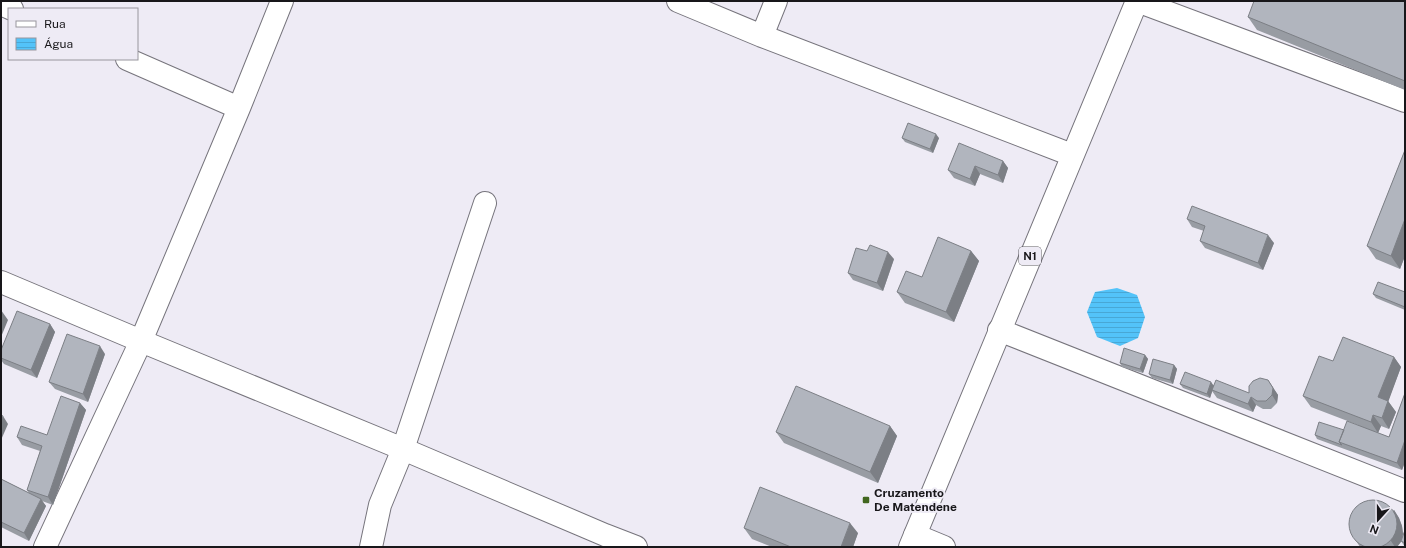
<svg xmlns="http://www.w3.org/2000/svg" width="1406" height="548" font-family="'Public Sans',sans-serif">
	<defs>
		<pattern id="water-rules" width="6" height="5" patternUnits="userSpaceOnUse"><rect width="6" height="5" fill="#53c3f9"/><path d="M0 2.5h6" fill="none" stroke="#48a7d5"/></pattern>
	</defs>
	<rect width="100%" height="100%" fill="#eeebf5"/>
	<path fill="url(#water-rules)" d="M1117 288 1137 295 1145 317 1138 338 1120 346 1097 337 1087 312 1095 292Z"/>
	<g fill="none" stroke-linecap="round" stroke-linejoin="round">
		<g stroke="#76747c" stroke-width="24">
			<path id="minor" d="M678 1 762 36 1072 155
				M1137 1 1405 101
				M1 4 12 9
				M762 36 776 1
				M127 59 239 108
				M999 330 1405 491
				M915 535 944 547
				M45 547 141 341 239 108 282 1
				M371 547 380 505 403 449 485 203"/>
		</g>
		<g stroke="#76747c" stroke-width="24">
			<path id="tertiary" d="M1 282 141 341 403 449 605 535 636 547"/>
		</g>
		<g stroke="#76747c" stroke-width="24">
			<path id="trunk" d="M910 547 1137 1"/>
		</g>
		<use href="#minor" stroke="#fff" stroke-width="22"/>
		<use href="#tertiary" stroke="#fff" stroke-width="22"/>
		<use href="#trunk" stroke="#fff" stroke-width="22"/>
	</g>
	<path fill="#989ca3" d="M1405 1V90L1257 30 1248 17Z
		M902 138H939L933 153 905 142Z
		M1405 150V256L1400 269 1376 259 1367 246Z
		M1003 161 1008 168 1003 183 980 174 975 186 954 178 948 170Z
		M1187 219 1274 243 1263 270 1205 248 1200 241 1204 231 1192 227Z
		M971 251 979 261 954 322 905 303 897 292 922 277Z
		M894 259 883 291 853 280 848 273Z
		M1405 292V310L1376 298 1373 294Z
		M50 324 55 332 37 378 4 364 1 360V350Z
		M105 354 88 402 55 389 49 382Z
		M1145 355 1148 359 1143 373 1122 367 1120 363Z
		M1394 357 1401 367 1388 401 1396 412 1389 429 1381 426 1378 433 1389 437 1405 393V462L1402 470 1317 439 1315 435 1344 430 1358 425 1311 407 1303 396 1333 361Z
		M1174 365 1177 369 1173 384 1152 378 1149 374Z
		M1268 380 1278 395 1277 403 1271 409H1263L1256 405 1253 412 1217 398 1212 391 1210 398 1183 388 1180 384 1214 385 1249 393Z
		M80 403 86 410 53 505 42 501 46 506 29 541 1 527V479L29 493 27 490 40 451 22 445 17 437 47 435Z
		M890 426 897 436 878 483 784 443 776 432Z
		M1394 510 1399 518 1402 526 1403 534 1402 538 1405 530V547L1401 541 1397 547H1360L1351 533Z
		M744 528 858 533 853 547H772L752 539Z"/>
	<path fill="#7c7f85" d="M936 134 939 138 933 153 930 149Z
		M1003 161 1008 168 1003 183 998 175Z
		M975 166 980 174 975 186 970 179Z
		M1405 219V256L1400 269 1391 256Z
		M1268 235 1274 243 1263 270 1258 263Z
		M971 251 979 261 954 322 946 312Z
		M888 252 894 259 883 291 877 283Z
		M1 310 8 320 1 337Z
		M50 324 55 332 37 378 31 370Z
		M100 346 105 354 88 402 83 394Z
		M1145 355 1148 359 1143 373 1140 369Z
		M1394 357 1401 367 1386 408 1378 397Z
		M1174 365 1177 369 1173 384 1170 380Z
		M1268 380 1278 395 1277 403 1272 395Z
		M1211 382 1214 386 1210 398 1207 394Z
		M1251 397 1256 405 1253 412 1248 404Z
		M1388 401 1396 412 1389 429 1382 418Z
		M80 403 86 410 53 505 48 497Z
		M1373 415 1381 426 1378 433 1371 422Z
		M3 416 8 424 1 440V421Z
		M890 426 897 436 878 483 870 472Z
		M1405 440V462L1402 470 1397 463Z
		M41 499 46 506 29 541 24 533Z
		M1394 510 1399 518 1402 526 1403 534 1401 542 1397 547H1395L1391 541Z
		M850 523 858 533 853 547H841Z"/>
	<path fill="#b1b5be" stroke="#7c7f85" d="M1254 1H1405V81L1248 17Z
		M908 123 936 134 930 149 902 138Z
		M959 143 1003 161 998 175 975 166 970 179 948 170Z
		M1405 150V219L1391 256 1367 246Z
		M1192 206 1268 235 1258 263 1200 241 1205 226 1187 219Z
		M938 237 971 251 946 312 897 292 906 271 922 277Z
		M870 245 888 252 877 283 848 273 856 248 867 251Z
		M1378 282 1405 292V307L1373 294Z
		M17 311 50 324 31 370 1 358V350Z
		M67 334 100 346 83 394 49 382Z
		M1343 337 1394 357 1378 397 1388 401 1382 418 1373 415 1371 422 1303 396 1319 356 1333 361Z
		M1124 348 1145 355 1140 369 1120 363Z
		M1153 359 1174 365 1170 380 1149 374Z
		M1185 372 1211 382 1207 394 1180 384Z
		M1260 378 1268 380 1273 388 1272 395 1266 401H1257L1251 397 1248 404 1212 390 1216 380 1249 393V386L1253 381Z
		M796 386 890 426 870 472 776 432Z
		M1405 393V440L1397 463 1339 442 1347 421 1389 437Z
		M61 396 80 403 48 497 27 490 42 446 17 437 21 426 47 435Z
		M1 415 3 416 1 421Z
		M1319 422 1344 430 1339 442 1342 445 1315 435Z
		M1 479 41 499 24 533 1 522Z
		M760 487 850 523 841 547H791L744 528Z
		M1349 524a24 24 0 1 1 48 0a24 24 0 1 1-48 0Z
		M1405 530V543L1401 541Z"/>
	<rect fill="#41661f" stroke="#eeebf5" stroke-width="1.5" x="862" y="496" width="8" height="8" rx="2"/>
	<g text-anchor="middle" stroke-width="4" stroke-linejoin="round" paint-order="stroke">
		<rect fill="#eeebf5" stroke="#58575c" stroke-width="1" x="1019" y="247" width="22" height="18" rx="3"/>
		<g font-size="11" font-weight="bold" fill="#18171a">
			<text x="1030" y="260">N1</text>
		</g>
		<g font-size="12" font-weight="bold" fill="#18171a" stroke="#eeebf5" text-anchor="start">
			<text x="874" y="497">Cruzamento<tspan x="874" dy="14">De Matendene</tspan></text>
		</g>
	</g>
	<rect width="1406" height="548" fill="none" stroke="#18171a" stroke-width="4"/>
	<rect x="8" y="8" width="130" height="52" fill="#eeebf5" stroke="#98969d"/>
	<rect x="16" y="21" width="20" height="6" fill="#ffffff" stroke="#98969d"/>
	<text x="44" y="28" font-size="12" fill="#18171a">Rua</text>
	<rect x="16" y="38" width="20" height="12" fill="url(#water-rules)" stroke="#98969d"/>
	<text x="44" y="48" font-size="12" fill="#18171a">Água</text>
	<g transform="translate(1378 520) rotate(201)" stroke="#eeebf5" stroke-width="3" paint-order="stroke">
	<path d="M0-3L7 15L0 10L-7 15Z" fill="#18171a"/>
	<text y="-6" font-size="11" font-weight="bold" text-anchor="middle" fill="#18171a">N</text>
	</g>
</svg>
